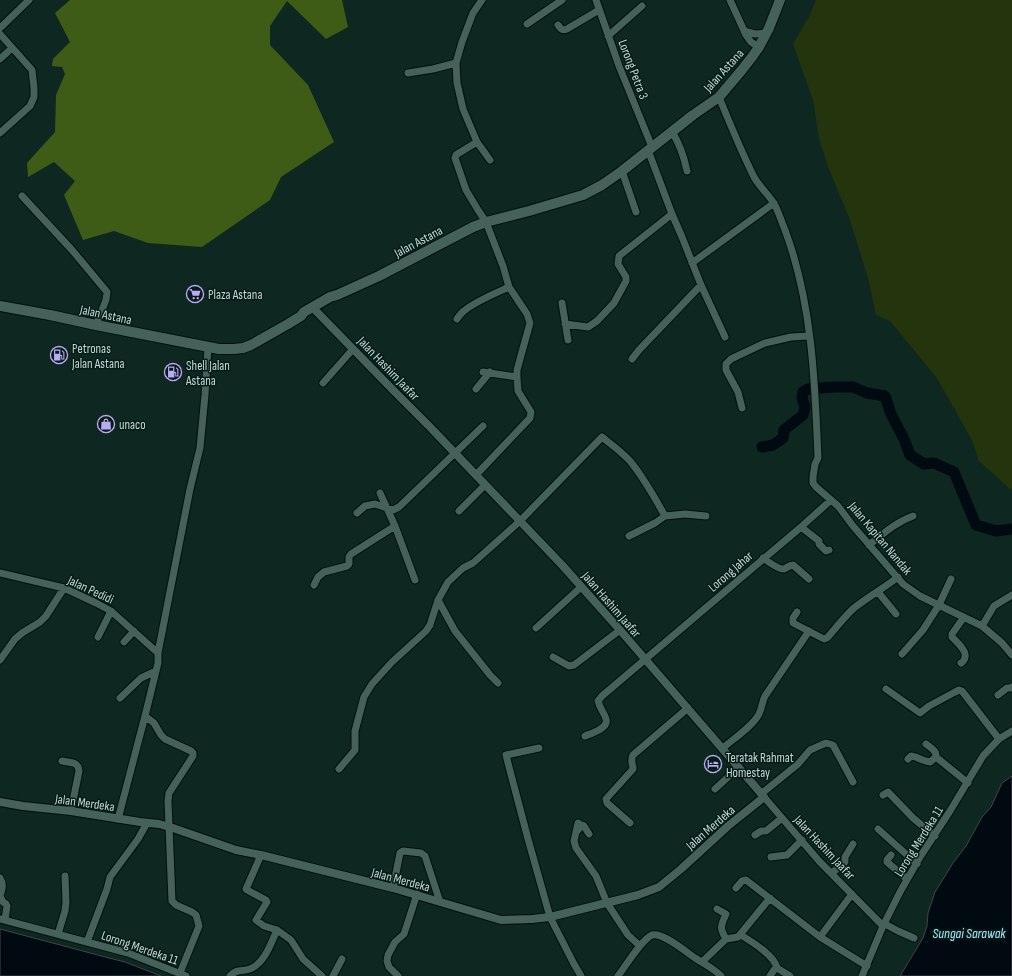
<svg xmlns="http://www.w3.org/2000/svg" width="1012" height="976" font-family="'Sofia Sans Condensed',sans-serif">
	<rect width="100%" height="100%" fill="#0e2721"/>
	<path fill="#24350e" d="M816 0H1012V489H1010L979 461 972 440 937 378 890 321 876 315 869 281 850 220 827 164 819 138 813 100 793 44 809 17Z"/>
	<path fill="#3e5c16" d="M70 0H342L348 27 326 39 287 1 270 26V45L308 85 334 142 281 177 270 200 202 247 148 243 114 231 83 240 64 195 75 181 54 162 28 177 27 163 55 132 56 95 65 74 62 67 52 66 53 59 70 42 55 13Z"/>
	<path fill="#000a10" stroke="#3c474a" d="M1012 776V976H900L923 938 927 926 928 913 935 892 953 863 966 846 982 817 991 807 1002 783Z
		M0 929 109 958 125 962 161 976H0Z"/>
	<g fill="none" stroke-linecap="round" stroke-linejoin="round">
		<path stroke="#000a10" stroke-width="11" d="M762 447 773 445 783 438 784 430 803 415 805 407 802 398 803 392 808 389 834 387H853L867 393 885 396 891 414 904 439 910 455 924 464 934 463 954 472 976 525 996 531 1012 529"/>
		<g stroke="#000f0b" stroke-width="9">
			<path id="minor" d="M596 0 619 66 652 147
				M730 0 746 35 751 42 759 47
				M527 24 562 0
				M558 25C561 29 562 31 567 29L599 10
				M0 28 29 0
				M744 31 755 34 766 33
				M0 34 32 70 34 88V97L30 106 0 133
				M608 36 642 6
				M0 59 12 48
				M456 63 462 42 473 13 482 0
				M408 73 433 69 456 63 457 83 463 109 477 142 459 153 456 155 455 158 466 190 478 210 486 222 503 266 509 287 527 314 530 323 517 370V377L518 391 531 412 530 418 476 475
				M719 97C730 124 741 151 754 177 759 186 767 193 773 202 778 209 781 221 785 230 812 302 815 381 818 458L815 464 813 477V483L816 487 838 506 853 526 903 584 920 596 982 626 1002 643 1012 655
				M672 132C680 144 684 157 687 171
				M477 142 490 160
				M648 150 672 214 682 237 701 285 725 337
				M622 171 636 212
				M22 196 72 250 107 292 106 300 96 325
				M692 263 774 203
				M562 303 568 340
				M457 319C459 316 461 313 464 311 474 302 496 293 509 287
				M565 324 588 327 597 321 614 303 626 281V277L618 264 619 256 672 214
				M632 359 639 350 701 285
				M483 372 517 377
				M323 383 353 349
				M476 389 490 372
				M742 408 738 392 726 370V364L731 359 765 343 791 337 809 336
				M380 493 395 526 415 580
				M459 511 485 485
				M357 513 365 506 375 504 393 510 399 507 483 426
				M801 527 819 541V544L826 551 829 550
				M629 536 655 523 665 516 685 514 706 516
				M869 545C883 534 896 522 913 516
				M763 558C767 561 779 570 784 569 787 568 789 565 793 565L809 579
				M0 573 64 588 96 603 111 611 158 653
				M314 585 318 577 324 572 347 566 349 564V557L351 554 395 526
				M878 592 896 614
				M438 600 455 631 490 675 498 683
				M797 612 793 618V623L824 639 827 638C834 630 846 615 854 608 868 597 884 588 898 577
				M982 626 994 606 1012 595
				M536 628 581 587
				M98 637 111 611
				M124 642 134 631
				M902 654 923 630 939 605 951 579
				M553 657 569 666 574 665 620 630
				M0 660 15 639 22 633 40 622 46 616 64 588
				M961 663C963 662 965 659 965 657 967 651 956 641 952 637V634L964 617
				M886 689 920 713 929 706 955 692 959 690 962 691 999 739
				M998 695 1007 688H1011L1012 687
				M120 698 141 678 156 671
				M145 716 154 723 161 735 165 739 191 751 193 753V756L169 793 168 801 172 901 176 905 192 912 196 915 199 926 180 973
				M585 736C592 733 609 728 606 719 604 712 600 709 598 701L602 696 801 527 831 500
				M926 744C931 748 937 751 936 757
				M539 748 506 755 508 763 528 839 550 917 574 964 581 976
				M723 748C733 739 753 726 759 714 762 708 762 702 765 696L809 631
				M908 759 911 756C916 756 922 761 930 762L936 757 968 783
				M62 761C71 763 78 761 79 771L71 811
				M339 769 355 750V731L364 697 372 684 392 662 426 631 430 625 438 600 448 582 463 568 473 563 520 521 602 437C612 445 622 452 630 461 644 478 655 498 665 516
				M715 789 739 767
				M761 794 798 764 810 750 826 743 833 745 853 782
				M883 795 888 792 890 794 913 818 935 836
				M764 797 819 861 883 926
				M118 819 145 716 158 663V653L190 489 200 448 205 395 208 347
				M578 823 574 841 576 848 596 876 607 903 628 935 640 946
				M630 823 607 803 606 799 633 769C633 764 630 760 633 755L688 708
				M878 829 917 864
				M577 831 582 825 584 826 589 834
				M755 835 761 831H766L782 818
				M261 855 246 889 247 890 266 900 267 902 256 920 264 926 277 930 291 940 303 959 322 976
				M891 855 887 860V862L907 879
				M771 857 787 855 802 840
				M832 873 845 862V857L853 844
				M0 878C4 884 2 890 0 896L3 902 6 904 7 906 5 920
				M393 888 400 853 403 851 421 853 425 856 440 902
				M736 888 742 881 746 880 820 937 867 966
				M717 909 726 914C721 926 719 927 726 939L738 937 770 898
				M0 919 128 953 186 976
				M885 924 898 931 914 938
				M58 934 65 911 66 902 65 876
				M741 935C752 942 774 955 777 968
				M820 937 852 894
				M87 942 107 889 110 877 138 839 147 823
				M702 962 726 939
				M230 976C238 968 241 972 250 969 265 963 271 943 277 930
				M333 976 342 959
				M398 976 389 967 387 961 388 955 395 942 404 934 417 894
				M618 976C625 967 642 939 652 935 663 932 686 952 695 958 704 964 713 968 721 976
				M770 976 774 970 777 968 790 976
				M862 976 883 926 900 892 920 857 950 811 983 756 999 739 1012 731"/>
		</g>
		<g stroke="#000f0b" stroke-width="10">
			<path id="tertiary" d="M0 802 23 806 71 811 140 822 159 824 173 828 236 850 261 855 393 888 501 920 532 919 550 917 638 895 659 887 681 869 728 826 764 797 620 630 562 565 429 426 393 390 315 310 313 307"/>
		</g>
		<g stroke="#000f0b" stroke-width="12">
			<path id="secondary" d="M0 306 50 315 96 325 219 349H234L243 348 251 345 288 324 301 316 304 312 330 297 337 295 379 276 473 227 486 222 529 211 583 195 602 185 622 171 693 115 719 97 741 71 752 57 759 47 769 28 780 0"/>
		</g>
		<use href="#minor" stroke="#46615a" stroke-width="7"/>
		<use href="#tertiary" stroke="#46615a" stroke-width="8"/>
		<use href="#secondary" stroke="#46615a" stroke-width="10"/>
	</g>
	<defs>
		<g id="supermarket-ring" transform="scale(0.9)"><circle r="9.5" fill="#041d18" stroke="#bda9f5" stroke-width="1.5"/><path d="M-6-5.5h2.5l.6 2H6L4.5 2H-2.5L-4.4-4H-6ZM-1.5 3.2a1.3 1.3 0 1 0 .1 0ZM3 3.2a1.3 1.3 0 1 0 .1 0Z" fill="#bda9f5"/></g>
		<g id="fuel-ring" transform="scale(0.9)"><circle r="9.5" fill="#041d18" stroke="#bda9f5" stroke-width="1.5"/><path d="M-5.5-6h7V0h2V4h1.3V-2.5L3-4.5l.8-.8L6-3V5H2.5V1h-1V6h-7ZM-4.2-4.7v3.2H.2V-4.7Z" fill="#bda9f5"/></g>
		<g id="shop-ring" transform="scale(0.9)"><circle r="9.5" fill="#041d18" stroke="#bda9f5" stroke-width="1.5"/><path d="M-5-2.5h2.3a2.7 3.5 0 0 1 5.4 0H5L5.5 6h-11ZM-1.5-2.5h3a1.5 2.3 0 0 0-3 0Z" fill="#bda9f5"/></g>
		<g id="hotel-ring" transform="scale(0.9)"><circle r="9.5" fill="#041d18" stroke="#bda9f5" stroke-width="1.5"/><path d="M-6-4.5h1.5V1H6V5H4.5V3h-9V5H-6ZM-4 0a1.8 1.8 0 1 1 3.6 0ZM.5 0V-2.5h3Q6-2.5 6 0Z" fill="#bda9f5"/></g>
	</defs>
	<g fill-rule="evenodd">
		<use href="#supermarket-ring" x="195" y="294"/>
		<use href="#fuel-ring" x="59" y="355"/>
		<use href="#fuel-ring" x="173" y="372"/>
		<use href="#shop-ring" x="106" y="424"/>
		<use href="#hotel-ring" x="713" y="764"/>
	</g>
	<g text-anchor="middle" stroke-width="3" stroke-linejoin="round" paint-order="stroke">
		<g font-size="13" fill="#c8d6d2" stroke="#041d18">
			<text transform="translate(634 69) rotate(69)" y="5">Lorong Petra 3</text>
			<text transform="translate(723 70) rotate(-48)" y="5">Jalan Astana</text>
			<text transform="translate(418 241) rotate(-28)" y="5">Jalan Astana</text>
			<text transform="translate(106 314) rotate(12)" y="5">Jalan Astana</text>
			<text transform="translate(389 368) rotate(46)" y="5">Jalan Hashim Jaafar</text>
			<text transform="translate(881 538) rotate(50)" y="5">Jalan Kapitan Nandak</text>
			<text transform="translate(730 571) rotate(-41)" y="5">Lorong Jahar</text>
			<text transform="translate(91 589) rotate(25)" y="5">Jalan Pedidi</text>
			<text transform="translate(612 604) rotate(49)" y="5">Jalan Hashim Jaafar</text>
			<text transform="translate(85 802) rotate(8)" y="5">Jalan Merdeka</text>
			<text transform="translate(710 827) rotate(-41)" y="5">Jalan Merdeka</text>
			<text transform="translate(918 841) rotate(-58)" y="5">Lorong Merdeka 11</text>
			<text transform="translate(825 847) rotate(47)" y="5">Jalan Hashim Jaafar</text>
			<text transform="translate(401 879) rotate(15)" y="5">Jalan Merdeka</text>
			<text transform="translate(140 947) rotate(19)" y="5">Lorong Merdeka 11</text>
		</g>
		<g font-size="13" fill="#c8d6d2" stroke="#041d18" text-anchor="start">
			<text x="208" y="299">Plaza Astana</text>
			<text x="72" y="353">Petronas<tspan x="72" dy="15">Jalan Astana</tspan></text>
			<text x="186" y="370">Shell Jalan<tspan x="186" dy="15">Astana</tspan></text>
			<text x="119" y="429">unaco</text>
			<text x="726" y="762">Teratak Rahmat<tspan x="726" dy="15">Homestay</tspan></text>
		</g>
		<g font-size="14" font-style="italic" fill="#aee5fb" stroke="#041d18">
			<text x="969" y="938">Sungai Sarawak</text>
		</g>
	</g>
</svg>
